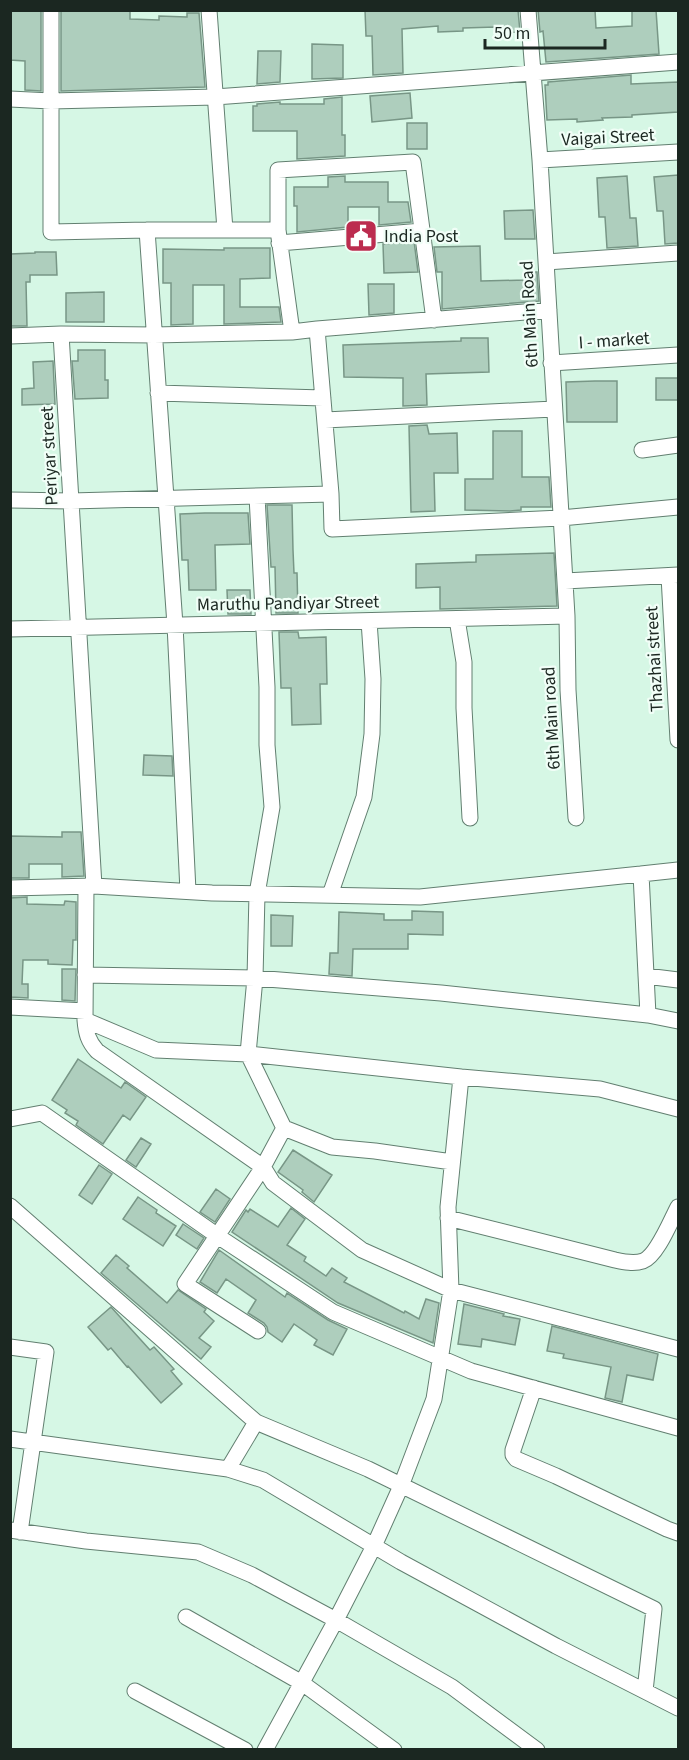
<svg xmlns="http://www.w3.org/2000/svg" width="689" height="1760" font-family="'Source Sans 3',sans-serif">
	<rect width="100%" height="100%" fill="#d6f7e5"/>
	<path fill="#aecebd" stroke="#789686" stroke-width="1.5" d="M10 10H41V91L25 90V61L10 60Z
		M61 10H130V19L159 20V16L187 17V13H199L205 87 61 91Z
		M365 10H518L520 32 496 33V27L463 28V31L438 32V26L402 29 403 73 373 75 372 36H366Z
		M538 10H595L596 28 632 26V10H656L659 54 546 62 543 31 540 32Z
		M312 44 343 45V78L312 79Z
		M258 51H281L280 82 257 84Z
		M631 75V84L678 82V112L632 115V117L602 118 603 120 577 122V119L547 120 545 85H548V82Z
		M410 93 412 118 372 122 370 96Z
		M342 97V135H345V156L297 159V131H253V106H257V104L280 102V104H324V99Z
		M407 123H427V149H407Z
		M678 175V243L665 244 663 211H657L654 177Z
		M345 176V182H388V202H408L411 222 379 225V207H348V227L297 232V206H294V187H328V177Z
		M627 176 630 218H636L638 246 607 248 605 217H599L597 178Z
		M533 210 535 239H505L504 211Z
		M414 241 418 272 384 273 383 244Z
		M480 246 481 281 526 280V272H537L539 301 442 309V272H437L434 247Z
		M224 248H270V278L240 279V307H279L281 322 224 324V285H193V324L171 325V283H163V249L224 250Z
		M35 252H56L57 275H30V282H26L27 326H10V254L35 253Z
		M368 284H394V313L369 315Z
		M104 292V322H66V293Z
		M461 338H488L489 372 426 374 427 405 403 406V378L344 377 343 345 461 341Z
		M78 350H105V380H108V398L75 399 72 361H78Z
		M53 361 55 404 22 405V389L34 388 33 362Z
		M656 378H678V400H656Z
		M595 381H617V422H567L566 382Z
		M427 425 429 434 457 433 458 473H434L435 511 411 512 409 426Z
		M493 431H522V477H549L551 507H521V510L510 511 465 510V479H493Z
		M267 505H292L293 550 294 573H297L298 613H276L275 567H271Z
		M205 513H248L250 544 215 545 216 590H189L188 560H182L180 514Z
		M554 553 557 606 440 609V587L416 588V564L476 562V555Z
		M227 590H250L251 614H228Z
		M279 632H298L299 638 326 637 327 684H320L321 724 292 725 291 688H281Z
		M144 755 172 756 173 776 143 775Z
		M62 832H81L84 876 62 877V864H29V878H10V836L62 837Z
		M27 897V904L64 905 65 901 76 902V940H73L72 965 48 964V960H23L22 984H28V998L10 997V898Z
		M412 911 443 912V935L408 934V949H353L352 976 329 974 330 953H338L339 912 384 914V920H412Z
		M271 915 293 916 292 946H271Z
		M62 969H76L75 1001 62 1000Z
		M78 1059 121 1088 125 1082 146 1097 130 1120 123 1115 103 1144 76 1125 78 1121 65 1113 67 1110 52 1100Z
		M141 1138 151 1144 136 1167 126 1160Z
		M293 1150 332 1175 314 1202 302 1192 303 1190 278 1172Z
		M99 1165 112 1174 92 1204 79 1195Z
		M216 1189 230 1199 215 1222 200 1212Z
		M138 1197 157 1210 156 1213 176 1226 163 1246 123 1219Z
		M291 1208 305 1219 287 1245 306 1257 304 1261 326 1276 332 1268 347 1278 344 1282 404 1313 405 1311 419 1319 426 1299 439 1303 433 1343 338 1303 232 1232 246 1210 248 1212 250 1209 278 1227Z
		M183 1224 204 1238 197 1249 176 1235Z
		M219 1250 285 1297 287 1293 328 1320 347 1329 333 1355 314 1345 317 1340 294 1324 282 1342 268 1332 267 1327 264 1323 248 1313 256 1300 226 1279 217 1293 200 1282Z
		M116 1255 129 1266 127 1268 167 1303 178 1290 206 1309 204 1312 214 1321 199 1338 211 1347 201 1359 101 1273Z
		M464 1304 504 1314 503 1316 520 1319 515 1345 482 1339 481 1347 458 1344Z
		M111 1307 150 1350 154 1347 174 1369 171 1371 182 1384 161 1403 128 1366 127 1367 111 1348 108 1350 88 1327Z
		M552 1326 658 1354 653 1380 627 1375 622 1402 605 1398 611 1367 563 1358 564 1354 547 1351Z"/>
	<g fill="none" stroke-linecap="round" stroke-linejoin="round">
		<g stroke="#627f70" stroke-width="17">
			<path id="minor" d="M51 10V232L147 230
				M209 10 225 230
				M528 10 540 160 567 616 568 690 576 818
				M10 99 51 101 215 97 678 62
				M540 160 678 152
				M278 230V170L413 162 434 320
				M279 243 422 231
				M546 262 678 253
				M61 334 154 335 292 332
				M10 336 61 334 94 886 10 888
				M551 363 678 355
				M158 393 323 398
				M325 420 554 409
				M642 450 678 445
				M331 494 332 529 561 518 678 507
				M257 496 267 687V745L272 807 257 894 255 978 248 1054 461 1077 448 1207 451 1290 434 1399 401 1486 374 1546 336 1620 265 1750
				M10 500 71 501 331 494 317 329 549 310
				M669 576 678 740
				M565 581 678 575
				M457 619 464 662V708L470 818
				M10 629 567 616
				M641 874 678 870
				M86 886 85 1020 156 1050 248 1054 284 1128
				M94 886 212 893 420 897 641 874 648 1015 678 1021
				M188 891 175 625 147 230H278L292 332 317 329
				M330 895 364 797 372 734 373 679 369 621
				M85 975 255 978 441 993 648 1015
				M646 976 678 980
				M10 1007 85 1011
				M85 1020C86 1033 88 1041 97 1051L263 1167 273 1183 362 1250 451 1290 678 1349
				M461 1077 600 1089 678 1109
				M10 1119 42 1113 222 1239 333 1312 471 1371 678 1428
				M10 1206 256 1422 228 1469
				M448 1218 615 1260C624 1262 634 1264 643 1261 657 1256 671 1220 678 1207
				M258 1331 185 1284 263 1167 284 1128 332 1147 375 1151 452 1162
				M10 1347 46 1352 20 1532
				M534 1388 513 1450V1455L516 1459 556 1476 667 1529 678 1533
				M256 1422 368 1469 654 1609 645 1691
				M10 1439 228 1469 263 1480 401 1562 556 1646 678 1708
				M10 1530 86 1541 198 1552 252 1575 336 1620 452 1687 537 1750
				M186 1617 302 1683 394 1750
				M135 1691 245 1750"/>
		</g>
		<use href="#minor" stroke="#fff" stroke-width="15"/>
	</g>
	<defs>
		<g id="civic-square" transform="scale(1.725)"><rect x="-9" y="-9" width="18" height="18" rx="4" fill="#bc2c4f" stroke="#f1fef7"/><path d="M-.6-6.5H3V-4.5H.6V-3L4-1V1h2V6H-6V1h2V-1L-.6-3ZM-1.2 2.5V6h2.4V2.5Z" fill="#fff"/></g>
	</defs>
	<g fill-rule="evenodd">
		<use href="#civic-square" x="361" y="236"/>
	</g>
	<g text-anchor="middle" stroke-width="4.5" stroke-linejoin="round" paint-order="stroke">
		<g font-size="18" fill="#1b2721" stroke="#f1fef7">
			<text transform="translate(608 137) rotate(-3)" y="6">Vaigai Street</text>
			<text transform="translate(529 314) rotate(-93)" y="6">6th Main Road</text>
			<text transform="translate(614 340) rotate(-4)" y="6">I - market</text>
			<text transform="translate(49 456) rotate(-93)" y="6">Periyar street</text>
			<text transform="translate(288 603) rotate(-1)" y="6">Maruthu Pandiyar Street</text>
			<text transform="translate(654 659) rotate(-93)" y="6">Thazhai street</text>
			<text transform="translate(551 718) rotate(-93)" y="6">6th Main road</text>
		</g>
		<g font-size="18" fill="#1b2721" stroke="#f1fef7" text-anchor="start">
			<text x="384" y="242">India Post</text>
		</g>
	</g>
	<rect width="689" height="1760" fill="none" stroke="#1b2721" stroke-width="24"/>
	<path d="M485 39v9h120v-9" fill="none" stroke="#1b2721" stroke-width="3"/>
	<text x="494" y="39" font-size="18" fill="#1b2721" stroke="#f1fef7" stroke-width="4.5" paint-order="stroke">50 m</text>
</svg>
